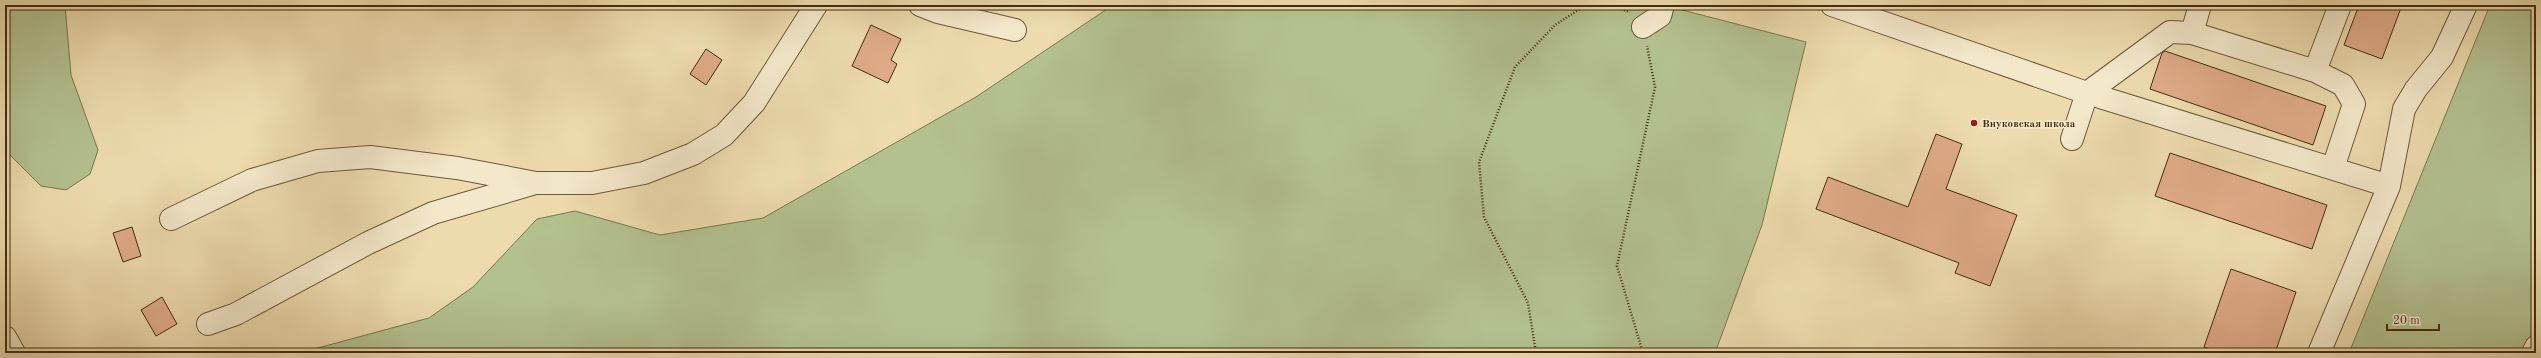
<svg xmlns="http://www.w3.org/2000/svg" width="2541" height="358" font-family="'Old Standard TT',serif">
	<rect width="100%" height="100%" fill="#eddbae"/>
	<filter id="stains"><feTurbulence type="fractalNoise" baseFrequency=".005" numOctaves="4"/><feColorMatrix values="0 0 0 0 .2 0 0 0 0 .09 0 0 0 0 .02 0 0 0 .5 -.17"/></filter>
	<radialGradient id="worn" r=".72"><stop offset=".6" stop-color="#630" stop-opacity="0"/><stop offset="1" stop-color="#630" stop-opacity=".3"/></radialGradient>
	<path fill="#b3c18f" stroke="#7a7750" d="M5 5H65L71 75 98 150 90 174 66 190 41 186 5 150Z
		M1113 5H1663L1806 42 1762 225 1715 353H299L429 318 473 287 537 219 575 211 660 235 763 218 976 97Z
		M2490 5H2536V353H2349Z"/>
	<path fill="#e0ab88" stroke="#412d10" d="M2359 5H2402L2382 59 2344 45Z
		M871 25 901 39 891 60 897 64 888 83 852 66Z
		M706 49 722 60 706 85 690 74Z
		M2165 51 2326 106 2313 145 2150 89 2162 53Z
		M1936 134 1962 144 1946 189 2017 215 1990 286 1955 273 1959 263 1816 209 1828 177 1908 207Z
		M2170 153 2327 205 2312 249 2155 196Z
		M132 227 141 256 123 262 113 233Z
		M2231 269 2296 292 2275 353H2220L2204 347Z
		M162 297 177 324 156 336 141 310Z"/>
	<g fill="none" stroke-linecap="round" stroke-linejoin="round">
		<g stroke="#6c5838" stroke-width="24">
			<path id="minor" d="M920 5 938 12 1015 30
				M1832 5 2087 93 2389 186
				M1643 27 1660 16 1663 5
				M2192 33 2200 5
				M2315 71 2340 5
				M2072 139 2087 93 2170 32 2192 33 2315 71 2343 85 2354 104 2333 168
				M171 219 252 180 318 161 370 157 457 168 536 183H592L644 173 693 154 724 135 754 103 816 5
				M208 324 236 314 368 243 433 213 532 184
				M5 337 14 353
				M2319 353 2389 186 2404 109 2416 89 2442 57 2466 5
				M2533 353 2536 347"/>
		</g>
		<path stroke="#412d10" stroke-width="2.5" stroke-dasharray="1 2" stroke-linecap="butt" d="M1610 5 1630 12
			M1536 353 1528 303 1484 217 1479 162 1515 67 1555 25 1586 5
			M1643 353 1617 266 1655 87 1647 46"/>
		<use href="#minor" stroke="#f3e8ca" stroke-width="22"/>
	</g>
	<circle fill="#8f2418" stroke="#f3e8ca" stroke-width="1.5" cx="1974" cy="123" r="4"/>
	<g text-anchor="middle" stroke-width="3" stroke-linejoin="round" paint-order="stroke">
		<g font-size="11" font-weight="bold" fill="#412d10" stroke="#f3e8ca" text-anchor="start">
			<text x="1982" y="127">Внуковская школа</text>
		</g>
	</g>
	<rect width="2541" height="358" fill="none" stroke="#eddbae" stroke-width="20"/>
	<rect x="6" y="6" width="2529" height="346" fill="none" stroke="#412d10" stroke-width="2"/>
	<rect x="10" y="10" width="2521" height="338" fill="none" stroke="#412d10"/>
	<path d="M2387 324v6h52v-6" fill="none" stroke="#412d10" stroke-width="2"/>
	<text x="2393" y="324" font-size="12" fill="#412d10" stroke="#f3e8ca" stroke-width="3" paint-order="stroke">20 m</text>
	<rect width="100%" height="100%" filter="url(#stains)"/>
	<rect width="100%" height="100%" fill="url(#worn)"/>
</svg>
